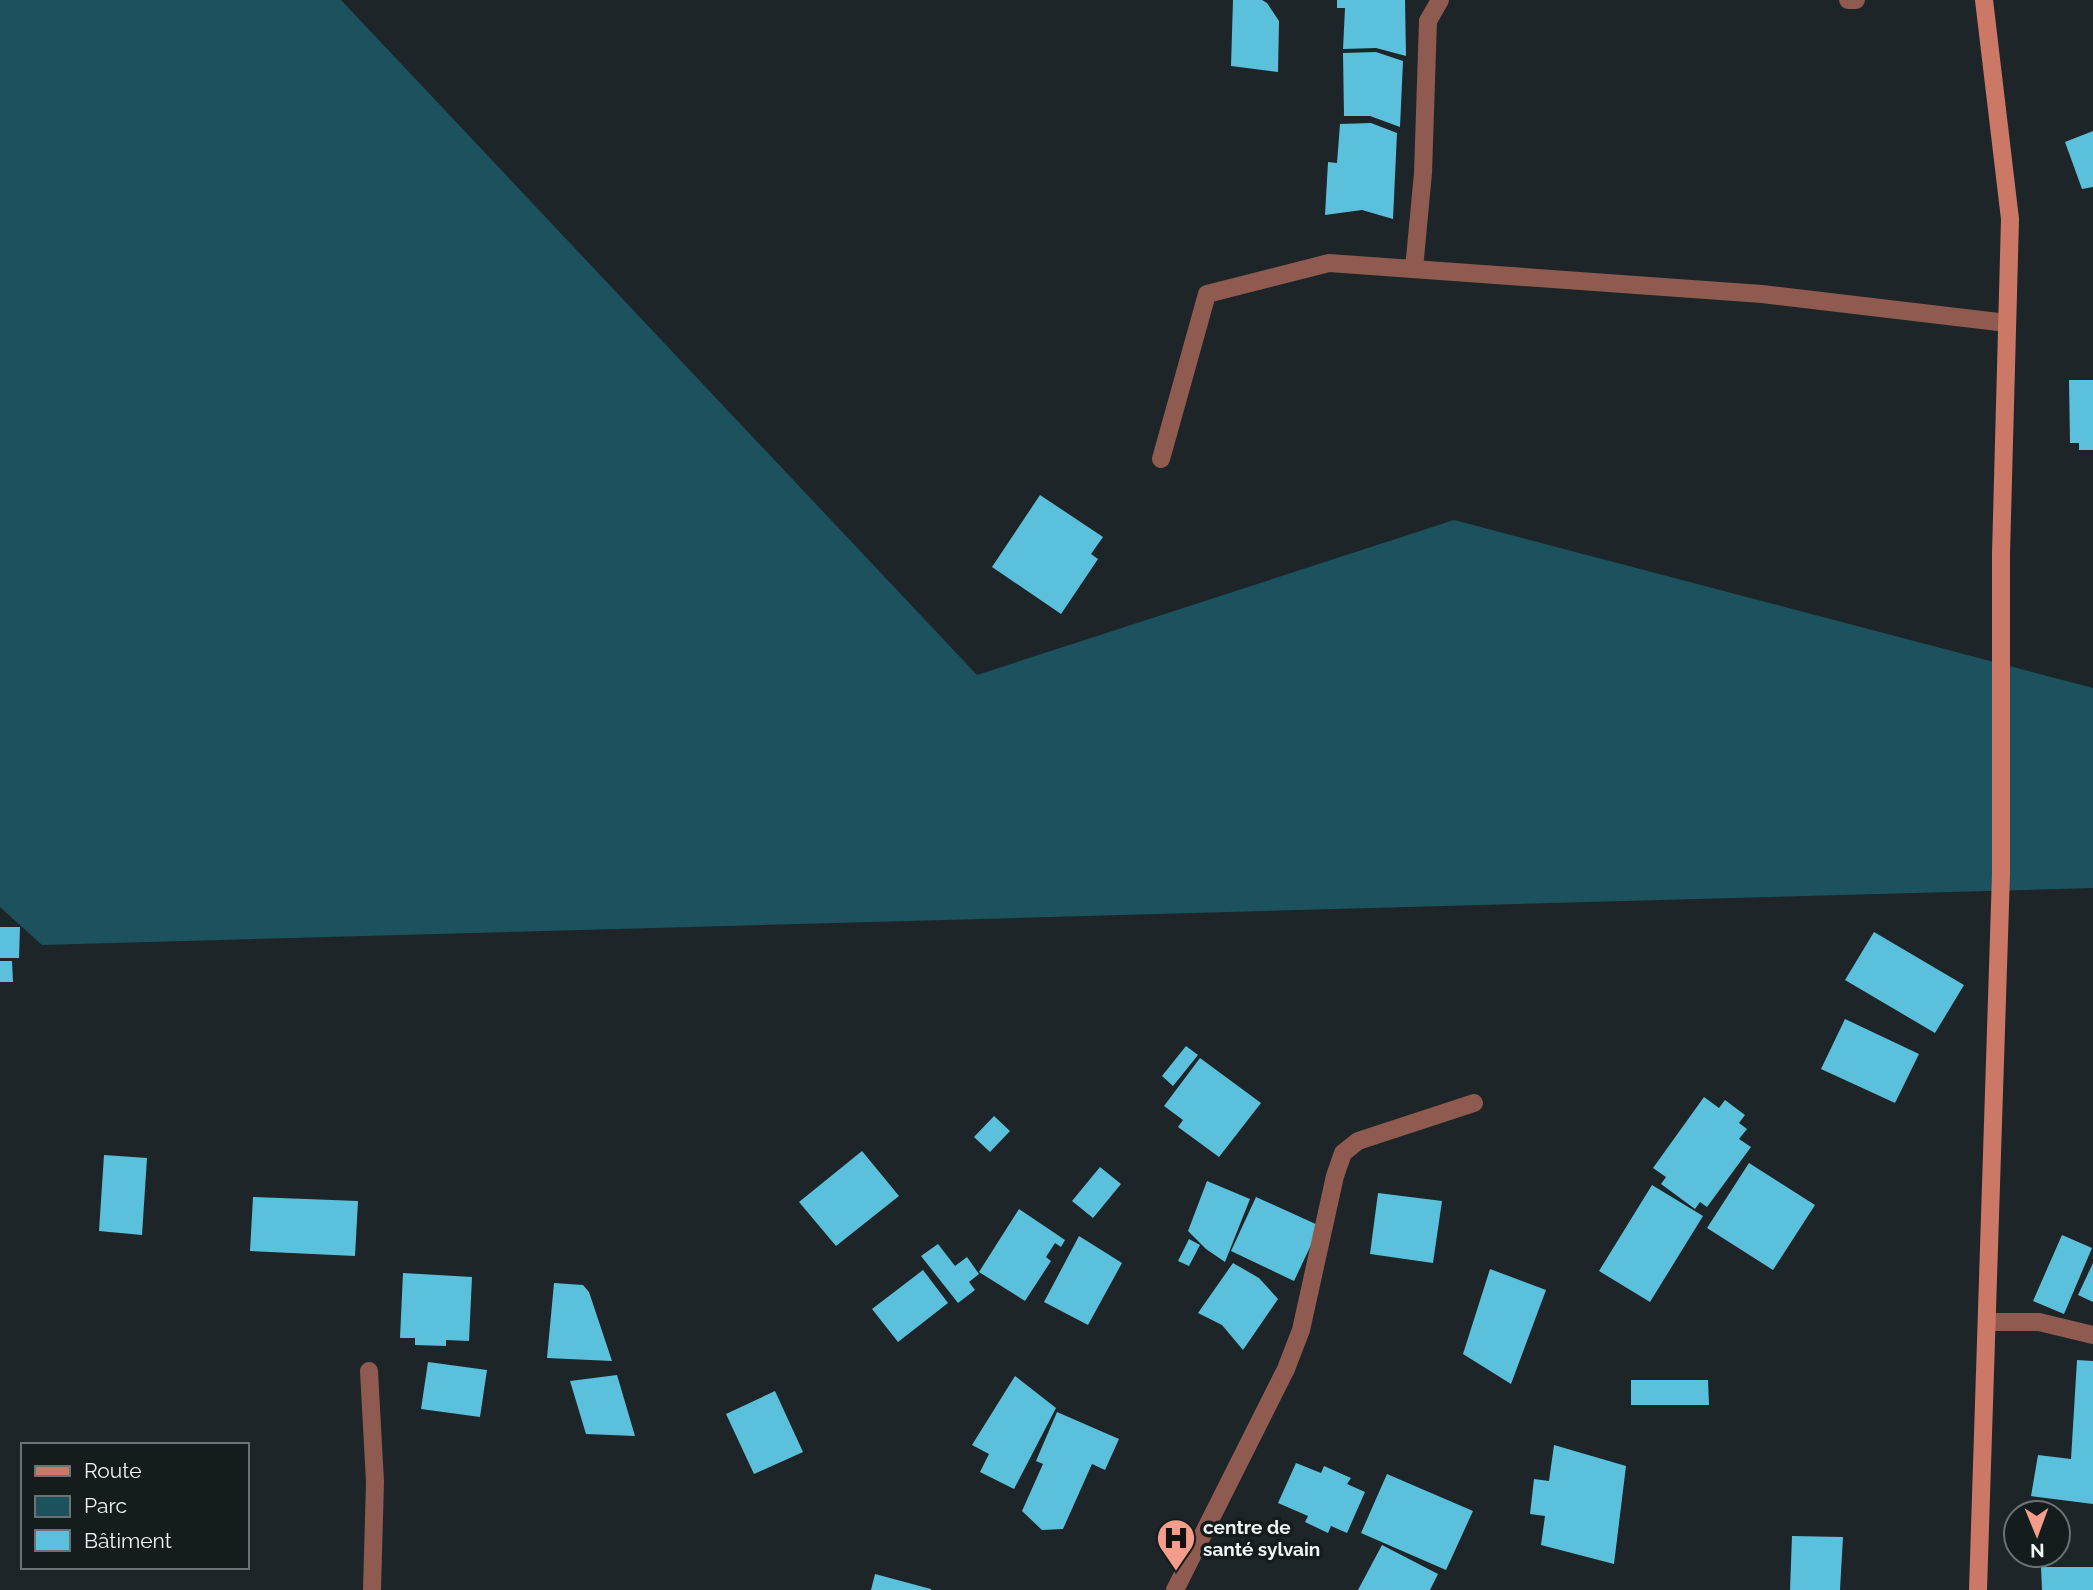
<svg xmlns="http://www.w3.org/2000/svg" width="2093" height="1590" font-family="Raleway,sans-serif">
	<rect width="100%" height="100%" fill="#1d2528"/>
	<path fill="#1c515e" d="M0 0H341L977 675 1454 520 2093 688V888L42 945 0 907Z"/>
	<path fill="#5bc0db" d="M1233 0H1262L1267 3 1279 21 1278 72 1231 66Z
		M1337 0H1405L1406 56 1376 48 1343 49 1345 8H1337Z
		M1376 52 1403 61 1400 127 1370 116H1344L1343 53Z
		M1371 123 1397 133 1393 219 1362 210 1325 215 1328 162 1337 163 1340 124Z
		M2093 131V187L2082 189 2065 142Z
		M2069 380H2093V450H2079V443H2070Z
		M1040 495 1103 537 1091 554 1098 559 1061 614 992 567Z
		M0 927H20L19 958H0Z
		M1874 932 1964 985 1935 1033 1845 980Z
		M0 961H12L13 982H0Z
		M1845 1019 1919 1054 1895 1103 1821 1069Z
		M1186 1046 1198 1055 1173 1086 1162 1076Z
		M1200 1058 1261 1103 1219 1157 1178 1127 1183 1120 1164 1106Z
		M1704 1097 1719 1108 1725 1100 1745 1115 1739 1123 1747 1129 1739 1139 1751 1147 1707 1207 1700 1202 1695 1209 1661 1184 1666 1177 1653 1168Z
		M994 1116 1010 1131 990 1152 974 1137Z
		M862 1151 899 1196 836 1246 799 1202Z
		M104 1155 147 1158 142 1235 99 1231Z
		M1749 1163 1815 1205 1773 1270 1707 1228Z
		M1100 1167 1121 1184 1093 1218 1072 1201Z
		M1207 1181 1250 1199 1225 1262 1206 1249 1188 1231Z
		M1652 1185 1703 1216 1650 1302 1599 1271Z
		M1378 1193 1442 1201 1433 1263 1370 1254Z
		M253 1197 358 1201 355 1256 250 1251Z
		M1256 1197 1320 1226 1294 1281 1231 1251Z
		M1019 1209 1065 1240 1061 1247 1055 1243 1046 1257 1051 1261 1025 1301 979 1272Z
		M2062 1235 2092 1248 2064 1314 2033 1301Z
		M1079 1236 1122 1263 1088 1325 1044 1302Z
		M1189 1239 1200 1245 1189 1266 1178 1261Z
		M938 1244 955 1266 967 1257 979 1274 969 1282 975 1290 958 1303 921 1256Z
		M1233 1263 1259 1278 1278 1299 1243 1350 1222 1325 1198 1313Z
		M2093 1263V1302L2078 1295Z
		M1490 1269 1546 1290 1511 1384 1463 1354Z
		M923 1270 948 1303 898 1342 872 1309Z
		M403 1273 472 1277 469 1341 446 1340V1346L415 1345V1338H400Z
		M554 1283 583 1285 589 1292 612 1361 547 1358Z
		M2077 1360 2093 1361V1504L2031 1496 2038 1455 2071 1459Z
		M428 1362 487 1370 480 1417 421 1409Z
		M617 1375 635 1436 586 1434 570 1381Z
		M1015 1376 1056 1408 1014 1489 980 1472 989 1454 972 1445Z
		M1631 1380H1708L1709 1405H1631Z
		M775 1391 803 1452 754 1474 726 1414Z
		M1057 1412 1119 1439 1105 1470 1092 1464 1063 1529 1042 1530 1022 1511 1043 1464 1036 1461Z
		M1554 1445 1626 1466 1614 1564 1541 1545 1545 1516 1530 1514 1534 1479 1549 1481Z
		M1296 1463 1321 1473 1324 1466 1351 1478 1347 1484 1365 1492 1347 1533 1331 1526 1328 1533 1305 1522 1308 1516 1278 1503Z
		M1387 1474 1473 1511 1446 1570 1361 1533Z
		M1792 1536 1843 1537 1840 1590H1790Z
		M1382 1545 1438 1574 1430 1590H1358Z
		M2041 1567H2093V1590H2042Z
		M875 1574 931 1589V1590H871Z"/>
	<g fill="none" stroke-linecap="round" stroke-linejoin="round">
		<path stroke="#8f5a4f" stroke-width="18" d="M1848 0H1856
			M1414 269 1423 173 1428 21 1440 0
			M1161 459 1207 294 1329 263 1762 294 2007 323
			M1988 1322H2039L2093 1335
			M369 1371 375 1482 372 1590
			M1175 1590 1286 1369 1301 1330 1335 1176 1343 1153 1358 1141 1474 1103"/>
		<path stroke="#cc7866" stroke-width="18" d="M1978 1590 2001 874V554L2010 219 1984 0"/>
	</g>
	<defs>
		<g id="hospital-pin" transform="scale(2.0125)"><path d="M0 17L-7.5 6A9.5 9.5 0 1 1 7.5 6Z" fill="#f49d8b" stroke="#141c1e"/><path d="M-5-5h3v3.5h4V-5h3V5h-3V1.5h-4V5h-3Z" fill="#111"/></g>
	</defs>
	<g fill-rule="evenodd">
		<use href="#hospital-pin" x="1176" y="1538"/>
	</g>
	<g text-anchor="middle" stroke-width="7" stroke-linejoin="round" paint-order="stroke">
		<g font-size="19" font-weight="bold" fill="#eef4f5" stroke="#141c1e" text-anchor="start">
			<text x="1203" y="1534">centre de<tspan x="1203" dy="22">santé sylvain</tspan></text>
		</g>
	</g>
	<rect x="21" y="1443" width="228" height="126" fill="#141c1e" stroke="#6b7274" stroke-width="2"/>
	<rect x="35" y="1466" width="35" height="10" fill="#cc7866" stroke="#6b7274" stroke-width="2"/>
	<text x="84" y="1478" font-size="21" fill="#eef4f5">Route</text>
	<rect x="35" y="1496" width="35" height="21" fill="#1c515e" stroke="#6b7274" stroke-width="2"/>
	<text x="84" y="1513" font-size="21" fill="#eef4f5">Parc</text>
	<rect x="35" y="1530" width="35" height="21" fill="#5bc0db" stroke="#6b7274" stroke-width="2"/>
	<text x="84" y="1548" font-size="21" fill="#eef4f5">Bâtiment</text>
	<g transform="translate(2037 1534) rotate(179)"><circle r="33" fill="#141c1e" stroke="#6b7274" stroke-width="2"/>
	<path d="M0-5L12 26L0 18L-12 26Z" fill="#f49d8b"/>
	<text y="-10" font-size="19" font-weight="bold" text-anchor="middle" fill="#eef4f5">N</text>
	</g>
</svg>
